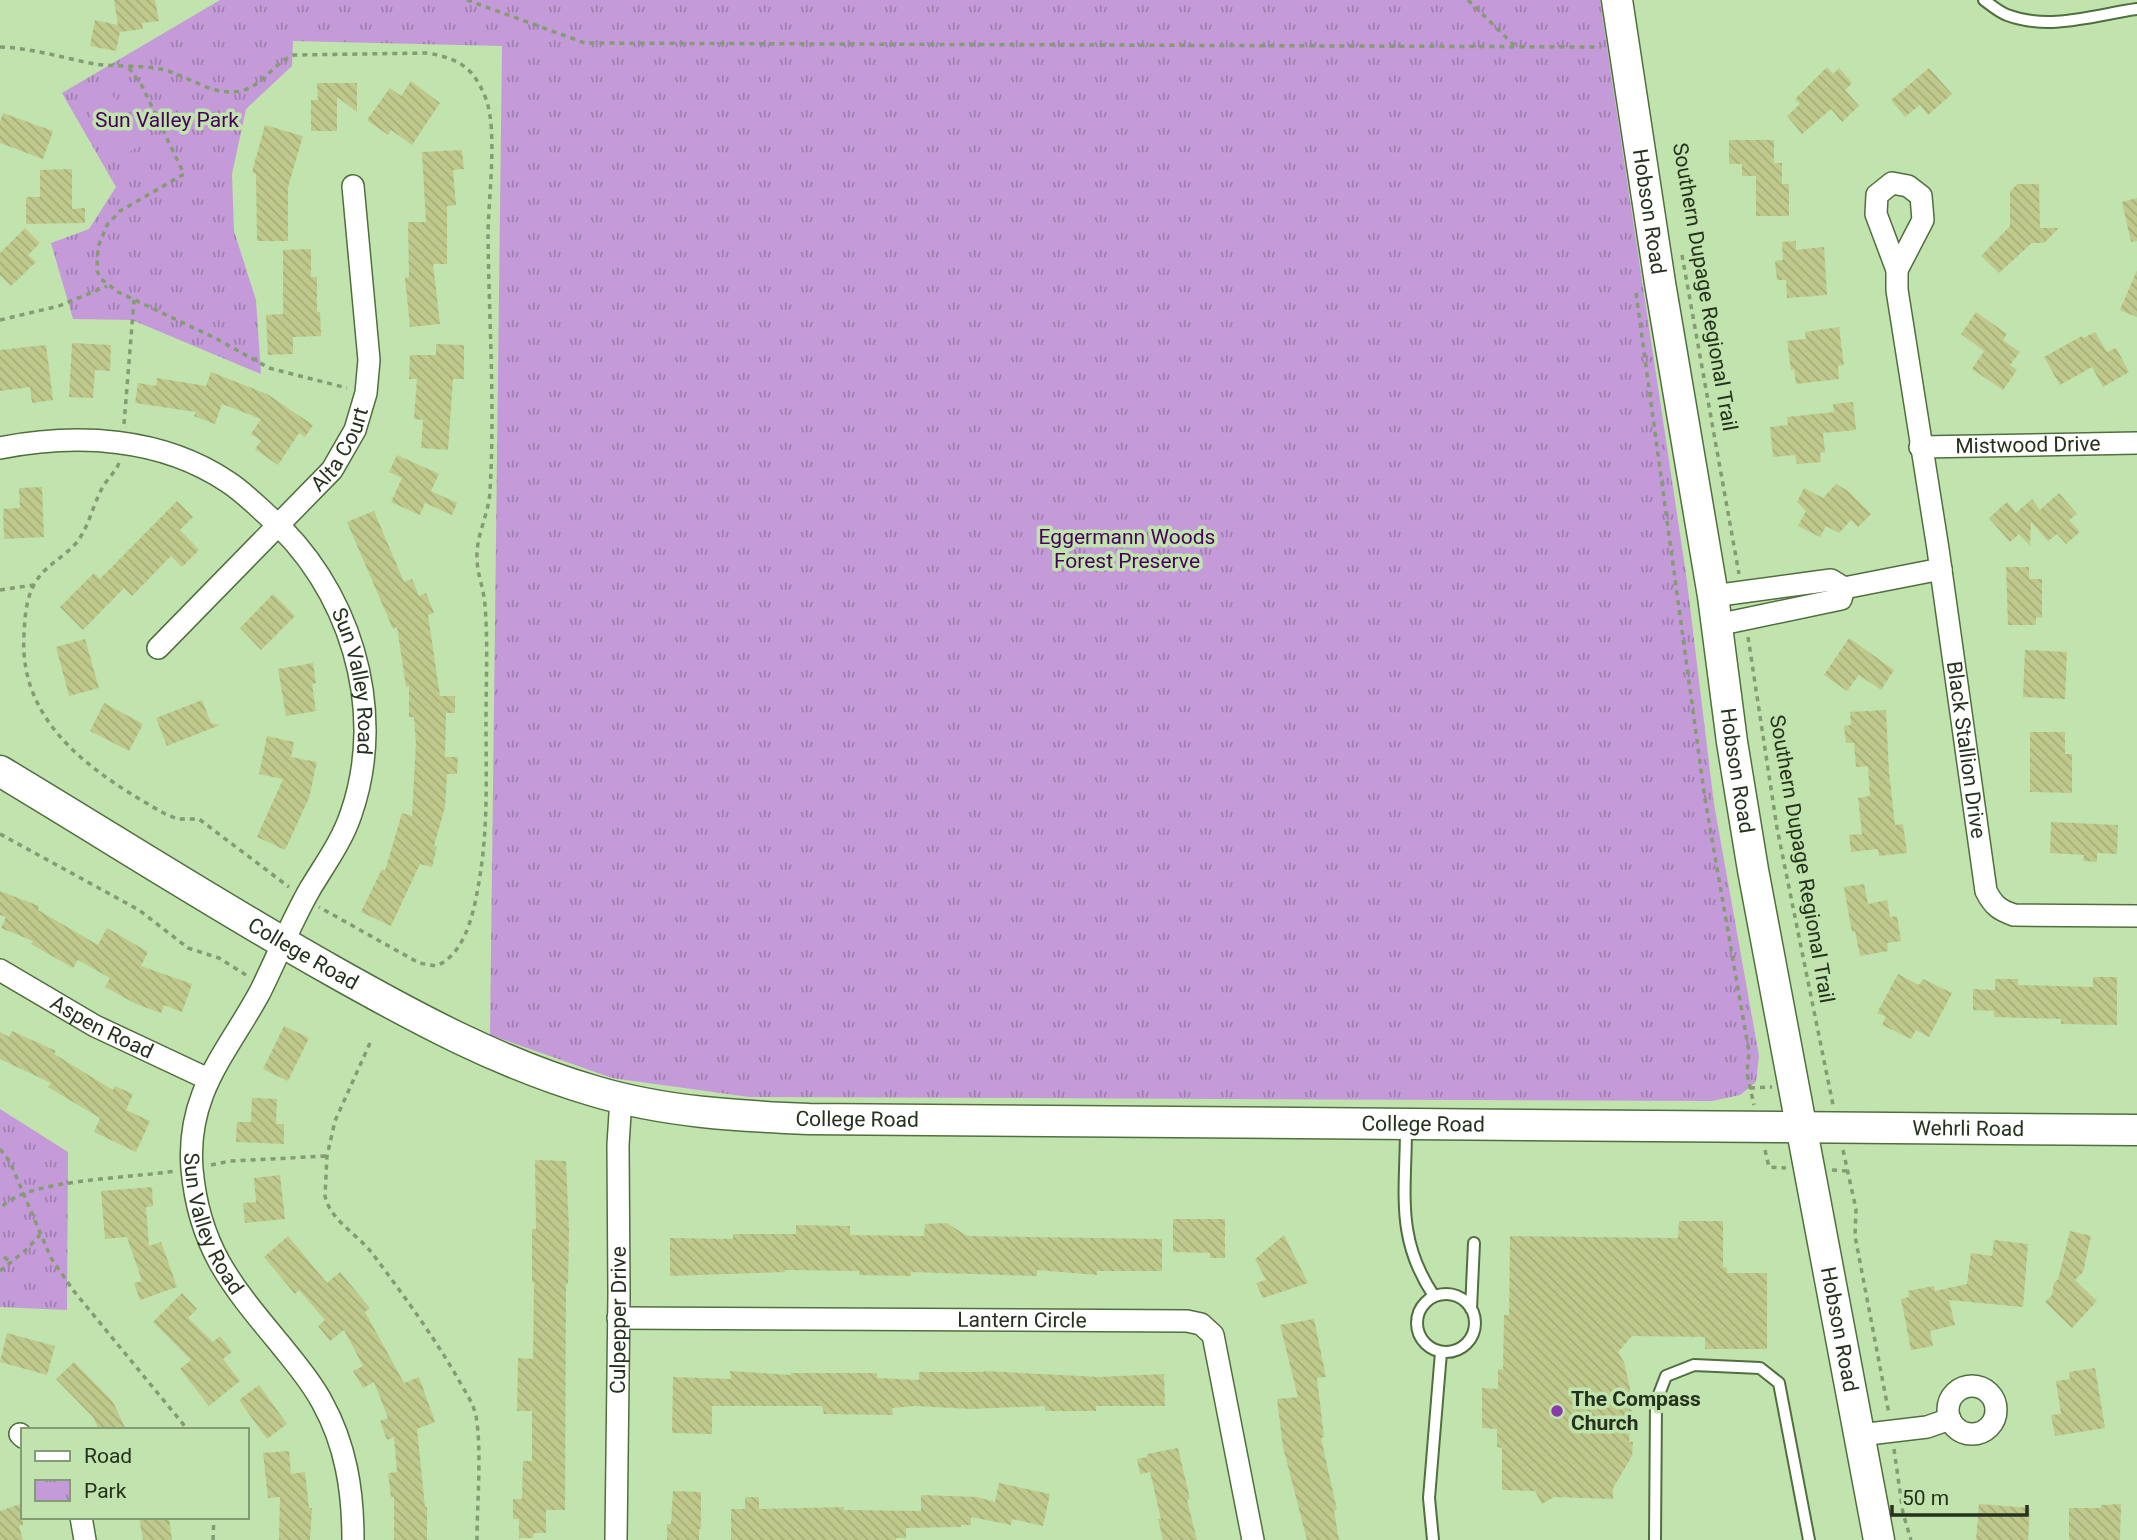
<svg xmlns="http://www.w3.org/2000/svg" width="2137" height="1540" font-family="Roboto,sans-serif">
	<defs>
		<pattern id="park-tufts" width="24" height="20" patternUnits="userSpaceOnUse" patternTransform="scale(1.75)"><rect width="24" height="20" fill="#c49bd8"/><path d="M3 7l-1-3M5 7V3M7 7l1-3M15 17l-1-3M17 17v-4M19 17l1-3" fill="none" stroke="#9f7faf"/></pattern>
		<pattern id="building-back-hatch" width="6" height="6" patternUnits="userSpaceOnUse" patternTransform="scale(1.75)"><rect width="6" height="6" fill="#c0c98c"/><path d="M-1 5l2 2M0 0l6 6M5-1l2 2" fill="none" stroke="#a5ad78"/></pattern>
	</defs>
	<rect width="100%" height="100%" fill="#c1e3ad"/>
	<path fill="url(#park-tufts)" d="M220 0H1600L1686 574 1714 804 1759 1056 1756 1082 1740 1095 1712 1101 749 1097 612 1078 490 1035 502 46 293 41 292 66 246 109 232 174 234 231 256 300 261 374 132 320 73 319 51 243 89 229 116 187 62 93Z
		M0 1109 68 1152 67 1310 0 1307Z"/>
	<path fill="#c49bd8" d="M109 89 141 145 116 160 84 104Z"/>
	<path fill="url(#building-back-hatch)" d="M114 0H155L159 21 142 23 143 29 120 32 116 51 90 46 95 20 118 25Z
		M1827 67 1833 74 1839 68 1852 83 1845 90 1859 106 1842 122 1831 109 1802 134 1787 116 1800 104 1795 99Z
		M1929 68 1952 94 1928 115 1920 105 1905 117 1891 100Z
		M411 81 440 103 412 145 391 130 388 135 367 120 390 88 401 96Z
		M317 83H357V112L337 97V131H311V100H318Z
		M3 113 53 131 43 159 0 143V122Z
		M265 125 303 136 288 187V241H257L256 174 252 172Z
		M1729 140H1774V163H1782V184H1789V216H1756V176H1742V164H1729Z
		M462 150 464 169 453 170 456 205 447 206V264H433L440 324 410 327 405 278 409 277 408 222H426L422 152Z
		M72 169V209L85 208V223L26 224V197H40V170Z
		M2017 184H2039L2040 228H2059L2044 243H2032L1999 273 1981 256 2010 226V192Z
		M2137 198V241L2131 242 2122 202Z
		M25 228 40 243 28 255 36 262 11 286 0 275V253Z
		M1796 241V250L1824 247 1827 295 1787 298 1786 280H1777L1775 261 1783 260 1782 242Z
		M311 249V277H317V312H320L321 336 293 337V354L268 355 266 315 283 314V250Z
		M2137 270V317L2120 310Z
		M1976 312 2007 334 2003 340 2020 352 2010 365 2017 370 2003 390 1972 369 1984 351 1961 334Z
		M1839 327 1844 365 1838 366 1839 379 1796 384 1794 369 1791 370 1787 341 1806 339 1805 332Z
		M2095 332 2107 352 2116 348 2129 372 2103 387 2092 367 2060 385 2044 357 2082 336 2083 338Z
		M72 343 111 345 110 371 95 370 93 398 69 397Z
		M436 344 464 345V379H453L448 450 421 448 423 420 414 419 417 379H409L410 355H436Z
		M46 345 53 400 32 403 30 387 0 391V350Z
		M211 372 267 394 313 425 305 437 299 433 278 465 255 449 261 441 251 434 261 419 222 404 215 424 194 416 196 412 135 403 138 383 156 386 157 378 206 386Z
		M1853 402 1856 430 1823 433 1825 452 1820 453 1821 462 1797 464 1795 455 1773 457 1770 427 1788 425 1787 417 1834 412 1833 404Z
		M397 455 439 474 431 491 457 503 452 515 425 503 420 515 391 502 402 478 389 472Z
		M1836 484 1848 491 1871 514 1858 527 1851 520 1839 533 1826 526 1820 537 1798 526 1806 511 1797 502 1804 488 1823 498Z
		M42 487 44 537 4 539 3 509 20 508 19 488Z
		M2059 493 2077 514 2069 520 2080 532 2066 544 2057 534 2048 541 2031 522 2030 546 2019 534 2010 542 1989 518 2007 502 2016 513 2032 499 2040 510Z
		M177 501 193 517 180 530 199 550 182 567 171 556 132 596 124 588 83 630 60 607 94 573 100 579Z
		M374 511 404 582 412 579 419 596 426 593 434 613 428 615 440 696H455V713H446L445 757H458L457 774H447L445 807 434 846 437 847 432 867 420 864 391 926 361 912 382 869 385 871 402 813 412 816 416 744 414 717H409V686L406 687 397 627 393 629 347 522Z
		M2006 567H2029V579H2042V618L2036 617V625H2008Z
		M273 594 295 616 261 650 240 628Z
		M1849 638 1894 670 1881 690 1859 675 1847 691 1824 675Z
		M85 639 99 688 69 696 56 647Z
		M2025 650 2067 652 2065 699 2023 697Z
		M313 663 316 683 312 684 316 711 286 716 278 669Z
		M202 700 211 723 220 725 167 746 156 718Z
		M104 703 143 724 129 751 90 731Z
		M1886 710 1889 772 1895 825 1903 824 1907 853 1879 856 1878 849 1851 852 1849 835 1862 834 1858 798 1870 796 1868 766 1856 767 1854 743H1846L1844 726 1851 725 1850 712Z
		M2030 732H2065V754H2072V793L2030 792Z
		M267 736 294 742 291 757 317 762 309 798 285 850 257 837 283 779 259 774Z
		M2051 822 2118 825 2117 854 2097 853V862L2083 861 2084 855 2050 853Z
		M1864 884 1868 904 1887 900 1890 917 1897 916 1901 941 1887 943 1888 951 1860 956 1855 931 1852 932 1844 887Z
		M0 891 39 906 38 910 98 945 107 928 148 952 141 966 192 984 182 1012 164 1005 161 1013 136 1004 105 987 110 978 78 960 73 968 31 944 33 941 1 928 6 917 0 915Z
		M1898 974 1919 985 1923 979 1952 993 1929 1037 1916 1030 1911 1039 1882 1025 1886 1017 1877 1013Z
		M2093 977H2117V1025L2061 1024V1019L1994 1017V1011L1973 1010V989L1995 990V979H2018V985L2093 987Z
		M284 1026 309 1038 288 1081 263 1069Z
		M12 1031 56 1051 54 1054 113 1090 115 1086 133 1094 126 1110 150 1121 136 1152 94 1132 100 1118 48 1087 51 1083 0 1059V1032L9 1037Z
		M252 1098 277 1099 276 1124H284V1144L236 1142 237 1122H251Z
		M535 1160 566 1161 569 1230 568 1284H566L565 1510H546V1533H534L533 1538H519V1519H513V1499H522L523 1461H532V1411H517L518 1358 533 1359 534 1282H532V1229H536Z
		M280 1175 285 1219 245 1223 243 1203 256 1202 254 1178Z
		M152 1187 153 1206 146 1207 149 1246 161 1242 177 1287 140 1300 134 1283 142 1281 127 1237 105 1239 101 1191Z
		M1173 1219H1225V1258H1210V1253L1173 1252Z
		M1679 1221H1723V1267L1727 1268V1273H1767V1349H1705V1337L1632 1336 1618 1352 1624 1362 1630 1388 1632 1418 1629 1442H1633L1632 1456 1613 1488V1499L1554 1497 1542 1504 1535 1491 1502 1490V1448L1497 1447V1429L1482 1428V1388L1498 1389V1369L1503 1370 1504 1315H1509L1510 1236 1678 1238Z
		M947 1223 967 1236 1162 1239V1271H1097V1275L1037 1270V1276L911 1272V1276L859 1275V1271L785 1270V1272L670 1276V1238L733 1239V1234H796V1225L850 1226V1235L924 1236 925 1224Z
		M2070 1231 2091 1236 2083 1272 2075 1280 2097 1301 2072 1328 2045 1302 2052 1295 2054 1283 2058 1279Z
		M1284 1235 1308 1283 1263 1298 1256 1283 1266 1280 1255 1259Z
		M288 1236 327 1283 340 1272 370 1308 365 1312 404 1383 419 1377 435 1422 417 1429 425 1507H427V1540H394V1497H391L388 1473 397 1472 394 1437 387 1440 380 1421 388 1418 374 1382 363 1388 353 1371 363 1366 344 1330 330 1341 318 1326 325 1320 299 1290 295 1294 264 1257Z
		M1994 1240 2028 1244 2023 1307 1949 1300 1955 1325 1930 1331 1933 1346 1911 1350 1901 1299 1909 1297 1908 1291 1934 1286 1935 1291 1967 1284 1971 1253 1992 1256Z
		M182 1293 197 1309 188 1318 213 1342 220 1336 232 1352 223 1359 240 1381 209 1406 180 1369 191 1360 153 1322Z
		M1314 1319 1326 1377 1317 1378 1324 1437 1321 1438 1337 1510 1334 1511 1339 1540H1307L1283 1447 1277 1399 1298 1397 1280 1325Z
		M7 1333 55 1346 47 1375 0 1362Z
		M74 1362 113 1402 126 1430H99L93 1417 56 1379Z
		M2095 1368 2105 1428 2055 1436 2051 1415 2061 1414 2056 1381 2070 1379 2069 1372Z
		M730 1371 791 1375V1373H877V1378L919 1380V1372H984V1371L1099 1377 1164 1374 1165 1406H1096V1411H1045V1406L972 1409 914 1406 892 1408 893 1415 824 1414 822 1406H712V1434L672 1433 673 1377 731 1379Z
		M259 1385 287 1424 267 1439 239 1400Z
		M1178 1448 1190 1499 1187 1500 1197 1540H1163L1158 1519H1161L1150 1472 1140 1474 1137 1459 1147 1457V1454Z
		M289 1451 291 1474 305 1472 309 1508H312L310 1540H279L280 1497 268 1498 263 1453Z
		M999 1483 1050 1494 1043 1526 1012 1519 1011 1525 971 1517V1525H961V1527L906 1528V1538H896V1540H731V1509H745V1497H759V1509L844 1507V1510L921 1511V1495L977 1497 995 1502Z
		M673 1491 701 1492V1529H699V1540H667V1524H671Z
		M23 1503V1525L19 1526 23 1540H0V1511Z
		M1979 1504 2030 1508 2028 1540H1976Z
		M2121 1504 2120 1540H2069V1508H2101V1505Z
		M139 1517H169L172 1540H143Z"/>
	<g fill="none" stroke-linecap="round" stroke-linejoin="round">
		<g stroke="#516f3e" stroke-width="14">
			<path id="lane" d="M1984 0C1991 5 1999 12 2007 15 2050 31 2094 15 2137 9
				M1406 1127C1406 1193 1395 1238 1434 1296
				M1417 1323a29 29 0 1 1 58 0a29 29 0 1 1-58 0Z
				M1471 1309 1474 1243
				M1433 1540 1429 1498 1441 1352
				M1655 1540 1656 1402 1666 1376 1694 1365 1760 1368 1779 1383 1809 1540"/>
		</g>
		<g stroke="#516f3e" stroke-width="24">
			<g id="street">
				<path d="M1892 183 1908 186 1921 196 1923 220 1897 270 1876 214 1877 195Z"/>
				<path id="s1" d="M1897 270V290L1938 549 1986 891C1993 905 1999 910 2014 915L2137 916"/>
				<path id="s2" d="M1920 447 2137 443"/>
				<path id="s3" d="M0 448C77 433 161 437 228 482 242 491 254 503 266 514 349 585 388 708 351 814 342 841 325 864 310 889 291 922 277 958 260 992 227 1053 186 1093 192 1169 199 1248 232 1286 280 1344 295 1363 311 1381 322 1402 346 1445 353 1491 353 1540"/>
				<path d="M1713 596 1831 580 1844 588 1941 569"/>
				<path d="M1717 625 1841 599 1844 588"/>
				<path id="s4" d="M158 648 332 470 355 430 366 393 369 360 353 186"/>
				<path id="s5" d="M0 970 95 1026 208 1079"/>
				<path id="s6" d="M618 1318 1187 1321 1201 1324 1213 1335 1253 1540"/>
				<circle cx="1972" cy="1410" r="24"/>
				<path d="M20 1434 23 1437"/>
				<path d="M1860 1435 1927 1427 1950 1419"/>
				<path d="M81 1517 85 1540"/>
				<path id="s7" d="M616 1540 619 1294 618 1145 621 1098"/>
			</g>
		</g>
		<g stroke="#516f3e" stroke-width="33">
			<g id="secondary">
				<path id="s8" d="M1617 0 1660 283 1713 596 1732 742 1753 870 1879 1540"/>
				<path id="s9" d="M0 771C110 837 219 907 331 970 416 1018 501 1064 594 1091 664 1112 737 1116 809 1119L2137 1130"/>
			</g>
		</g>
		<path stroke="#839c74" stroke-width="3.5" stroke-dasharray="5 5" stroke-linecap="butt" d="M467 0 585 43 1601 47
			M1468 0 1516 47
			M0 47C32 48 63 58 95 64 116 67 140 65 160 69 187 74 211 97 241 91 263 86 274 62 294 55L428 53C460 59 474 68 486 99 498 132 488 200 488 236 489 321 495 406 490 491 489 514 476 535 477 558 477 574 484 589 485 605 488 643 486 683 486 721 486 770 488 821 481 869 476 901 469 953 436 966L419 963 319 907
			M129 68 142 86 184 174 120 211 107 225 98 247 97 271 101 279 118 292 215 338 269 368 347 388
			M1682 255 1739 574
			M1636 293 1705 799 1749 1052 1747 1074 1754 1105
			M0 320 59 306 107 286
			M124 424 134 300
			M119 463C116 471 109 477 104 485 93 503 90 525 77 542 64 558 46 564 35 583 26 598 25 616 24 634 18 725 96 775 167 815L178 819H199L289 887
			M0 590 34 585
			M1748 637 1777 828 1833 1105
			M0 834 139 910 188 948 219 958 246 975
			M370 1043 335 1121 327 1156 325 1196C330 1220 357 1234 372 1253 402 1293 432 1334 457 1377 464 1390 473 1402 476 1416 482 1451 477 1503 477 1540
			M1750 1088 1772 1087
			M0 1149 10 1162 51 1258 73 1290 188 1430
			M1765 1150 1769 1167 1786 1168
			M1843 1150 1856 1209 1855 1236 1889 1414
			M211 1165 230 1161 327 1156
			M1832 1170 1848 1171
			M3 1206C28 1179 135 1178 175 1171
			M4 1257 12 1263
			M0 1271 26 1250 40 1235
			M1894 1449 1903 1513 1911 1540
			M213 1540 214 1517"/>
		<use href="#lane" stroke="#fff" stroke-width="10"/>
		<use href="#street" stroke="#fff" stroke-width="21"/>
		<use href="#secondary" stroke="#fff" stroke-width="30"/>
	</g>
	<circle fill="#893aaa" stroke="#c1e3ad" stroke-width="2.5" cx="1557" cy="1411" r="7"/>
	<g text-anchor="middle" stroke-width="7" stroke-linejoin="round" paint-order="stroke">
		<g font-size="21" fill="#480060" stroke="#c1e3ad">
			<text x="167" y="127">Sun Valley Park</text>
			<text x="1127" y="544">Eggermann Woods<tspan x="1127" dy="24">Forest Preserve</tspan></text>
		</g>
		<g font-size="21" fill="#25321d" stroke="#c1e3ad">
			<text dy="7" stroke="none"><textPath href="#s8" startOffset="214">Hobson Road</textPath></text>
			<text transform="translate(1705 287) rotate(80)" y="7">Southern Dupage Regional Trail</text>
			<text dy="7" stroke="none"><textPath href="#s2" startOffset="108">Mistwood Drive</textPath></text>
			<text dy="7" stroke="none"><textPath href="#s4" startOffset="271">Alta Court</textPath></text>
			<text dy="7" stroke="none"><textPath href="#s3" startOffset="481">Sun Valley Road</textPath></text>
			<text dy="7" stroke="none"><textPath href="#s1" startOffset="485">Black Stallion Drive</textPath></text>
			<text dy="7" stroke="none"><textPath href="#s8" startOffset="780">Hobson Road</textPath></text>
			<text transform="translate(1802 859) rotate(80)" y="7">Southern Dupage Regional Trail</text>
			<text dy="7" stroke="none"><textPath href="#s9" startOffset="354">College Road</textPath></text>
			<text dy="7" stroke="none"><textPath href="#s5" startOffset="117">Aspen Road</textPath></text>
			<text dy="7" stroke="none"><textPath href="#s9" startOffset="942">College Road</textPath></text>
			<text dy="7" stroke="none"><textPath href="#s9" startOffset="1508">College Road</textPath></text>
			<text dy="7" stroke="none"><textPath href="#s9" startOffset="2053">Wehrli Road</textPath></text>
			<text dy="7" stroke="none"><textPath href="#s3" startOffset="1069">Sun Valley Road</textPath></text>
			<text dy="7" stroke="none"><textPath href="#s7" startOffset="220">Culpepper Drive</textPath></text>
			<text dy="7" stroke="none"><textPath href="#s6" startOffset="404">Lantern Circle</textPath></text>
			<text dy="7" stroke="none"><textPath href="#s8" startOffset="1348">Hobson Road</textPath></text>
		</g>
		<g font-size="21" font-weight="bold" fill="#25321d" stroke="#c1e3ad" text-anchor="start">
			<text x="1571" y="1406">The Compass<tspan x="1571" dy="24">Church</tspan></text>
		</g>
	</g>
	<rect x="21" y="1428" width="228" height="91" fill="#c1e3ad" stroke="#839c73" stroke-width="2"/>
	<rect x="35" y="1451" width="35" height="10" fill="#ffffff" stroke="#839c73" stroke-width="2"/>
	<text x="84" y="1463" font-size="21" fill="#25321d">Road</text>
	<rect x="35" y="1480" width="35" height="21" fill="url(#park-tufts)" stroke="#839c73" stroke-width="2"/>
	<text x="84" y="1498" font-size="21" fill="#25321d">Park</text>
	<path d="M1892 1505v10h135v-10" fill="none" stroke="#25321d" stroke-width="3.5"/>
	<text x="1902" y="1505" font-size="21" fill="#25321d" stroke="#c1e3ad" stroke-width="5" paint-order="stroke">50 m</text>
</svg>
